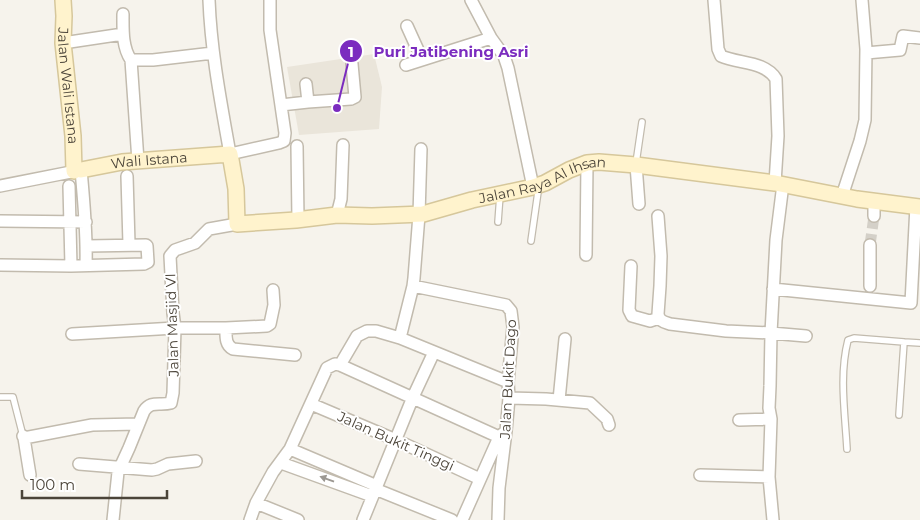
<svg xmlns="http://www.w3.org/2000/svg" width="920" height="520" font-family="Montserrat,sans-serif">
	<rect width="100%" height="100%" fill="#f6f3ec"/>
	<path fill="#eae5da" d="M374 54 382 87 379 129 299 135 287 67Z"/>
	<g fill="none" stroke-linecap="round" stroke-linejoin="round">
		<path stroke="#d4d0c8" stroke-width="11" stroke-dasharray="11 5.5" stroke-linecap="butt" d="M870 245 874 216"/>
		<g stroke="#c2bbae" stroke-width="8">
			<path id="lane" d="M636 163 642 122
				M498 222 500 195
				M531 241 538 192
				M0 397H13L23 436
				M899 415 904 342 920 343
				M847 449C845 413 839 375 848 340L854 338 904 342"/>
		</g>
		<g stroke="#c2bbae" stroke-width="14">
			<path id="street" d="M209 0C211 52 221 103 230 154L279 143 284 141 285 133 270 30V0
				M471 0 491 38 504 56 508 68 533 187
				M714 0 718 49 721 56C739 64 765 61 776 79L778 136 775 183
				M123 14C123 29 122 47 131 60H153L213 53
				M407 26 422 59
				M63 43 123 34
				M866 53 900 50 903 36 920 38
				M131 60 138 161
				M406 65 491 38
				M306 84 308 102
				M281 105 308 102 351 99 355 97 352 64
				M297 146 298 220
				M636 165 639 204
				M127 176 129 244
				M0 186 81 170C84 202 87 233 86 265
				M69 186 71 266
				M842 196 860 141 865 120 866 49 862 0
				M337 215 341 199 343 145
				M658 216 661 256 660 286 658 314C659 321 664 322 670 324L726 331 771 333 806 336
				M874 216V201
				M0 221 86 222
				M586 255 587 163
				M0 265 71 266 144 264 148 262 147 246 146 245 87 246
				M631 266 629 310 632 316 650 321 659 318
				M413 286 506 305 511 311 513 327 508 382 509 398 506 431 499 488 498 520
				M870 286V245
				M773 289 911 303 916 206
				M226 328 267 326 270 324 274 305 273 290
				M72 334 175 328H226C226 336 225 345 233 349L295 355
				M400 338 413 286 414 278 419 215 421 149
				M340 365 499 437
				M509 398 546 399 590 403 607 419 609 425
				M559 400 565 339
				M311 404 396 440 480 479
				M739 420 771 419
				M23 436 24 438 92 425 138 424
				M24 438 30 475
				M290 449 377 486
				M281 463 372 496
				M79 464 152 470 157 469 168 464 196 461
				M700 475 769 477
				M375 489 452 520
				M256 503 298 520
				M113 520 118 472 129 448 144 411C151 400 160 406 171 403L173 393 175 328 173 313 170 256 175 250 195 243 209 229 237 224
				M250 520 256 503 273 472 290 449 327 368 335 364 340 365 357 336 367 331H376L400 338 508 382
				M363 520 413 397 434 352
				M462 520 499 437 505 432
				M773 520 769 477 771 419 769 408 770 386 771 333 776 240 783 184"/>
		</g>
		<g stroke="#d6c79b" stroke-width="18">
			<g id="secondary">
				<path id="s1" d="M63 0 64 16 63 43 73 136 74 171"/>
				<path id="s2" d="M81 170 122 162 230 154 236 189 237 224 296 220 337 215 372 216 423 214 472 200 533 187 545 183 569 170 587 163 599 162 636 165 775 183 857 199 920 207"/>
			</g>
		</g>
		<use href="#lane" stroke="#fff" stroke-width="5.5"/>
		<use href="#street" stroke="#fff" stroke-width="11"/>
		<use href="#secondary" stroke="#fff3cd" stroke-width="15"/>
	</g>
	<defs><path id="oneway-solid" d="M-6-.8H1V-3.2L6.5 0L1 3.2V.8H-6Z" transform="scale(1.25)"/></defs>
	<use fill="#9c9892" href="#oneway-solid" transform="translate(327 479) rotate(-160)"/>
	<g text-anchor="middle" stroke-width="4" stroke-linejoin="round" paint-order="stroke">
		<g font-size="14" fill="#4b4439" stroke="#fff">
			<text dy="5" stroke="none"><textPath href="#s1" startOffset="86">Jalan Wali Istana</textPath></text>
			<text dy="5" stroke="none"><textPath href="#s2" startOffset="69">Wali Istana</textPath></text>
			<text dy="5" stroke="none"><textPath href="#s2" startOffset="532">Jalan Raya Al Ihsan</textPath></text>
			<text transform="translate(172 325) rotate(-92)" y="5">Jalan Masjid VI</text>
			<text transform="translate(508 379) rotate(-87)" y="5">Jalan Bukit Dago</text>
			<text transform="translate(396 441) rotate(24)" y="5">Jalan Bukit Tinggi</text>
		</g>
	</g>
	<path fill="none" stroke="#7b2cbf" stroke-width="2" d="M337 108L351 51"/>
	<g fill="#7b2cbf" stroke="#fff" stroke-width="2">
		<circle cx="337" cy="108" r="5"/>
		<circle cx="351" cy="51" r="12"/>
	</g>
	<g font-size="15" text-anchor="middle" font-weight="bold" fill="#fff">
		<text x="351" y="57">1</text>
	</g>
	<g font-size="15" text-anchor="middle" font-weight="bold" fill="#7b2cbf" stroke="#fff" stroke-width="4" stroke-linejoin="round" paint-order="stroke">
		<text x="451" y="57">Puri Jatibening Asri</text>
	</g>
	<path d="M22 490v8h145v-8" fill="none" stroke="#4b4439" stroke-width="2.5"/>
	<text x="30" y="490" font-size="15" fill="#4b4439" stroke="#ffffff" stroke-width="4" paint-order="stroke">100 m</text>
</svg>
